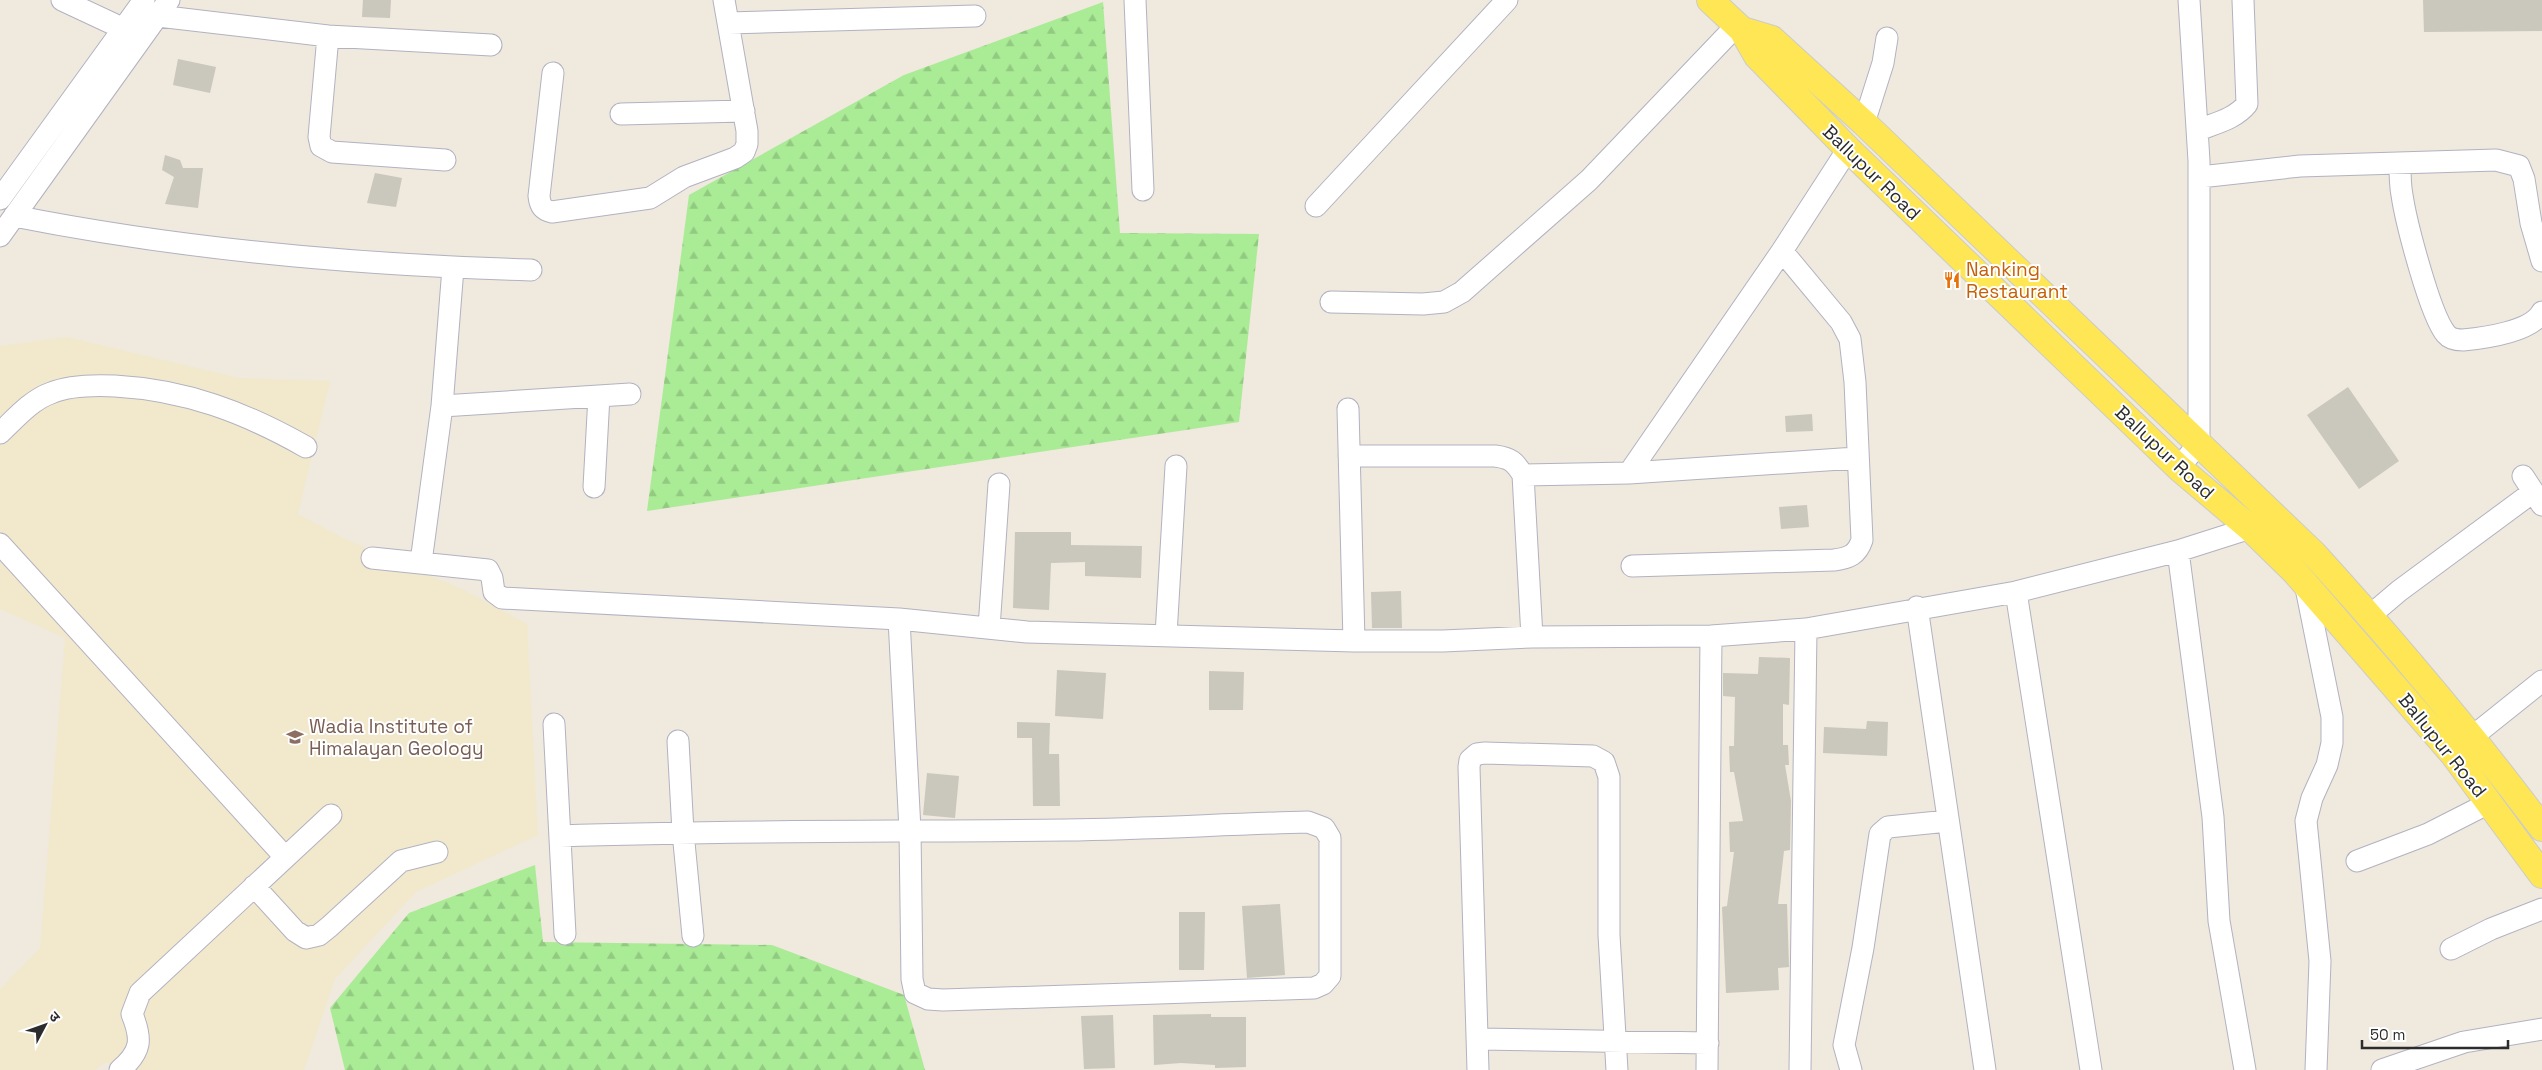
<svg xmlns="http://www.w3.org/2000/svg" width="2542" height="1070" font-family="'Space Grotesk','Noto Sans Devanagari',sans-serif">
	<defs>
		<pattern id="forest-firs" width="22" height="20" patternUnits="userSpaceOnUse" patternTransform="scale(1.25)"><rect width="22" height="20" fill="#aaeb95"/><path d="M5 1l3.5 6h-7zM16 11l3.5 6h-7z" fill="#92ca81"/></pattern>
	</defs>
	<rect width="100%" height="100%" fill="#efe9de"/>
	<path fill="#f2e9cc" d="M67 337 239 378 330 381 298 514 345 539 466 591 527 624 538 835 416 892 335 979 304 1070H117L106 1062 95 1070H0V989L40 948 65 638 0 609V346Z"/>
	<path fill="url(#forest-firs)" d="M1103 2 1120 233 1259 234 1239 422 647 511 689 195 904 75Z
		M535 865 543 942 772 945 904 995 925 1070H345L330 1008 409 913Z"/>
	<path fill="#cac7bc" d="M363 0H391L390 18 362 17Z
		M2423 0H2542V31L2424 32Z
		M178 59 216 67 210 93 173 85Z
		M165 155 180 160 183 168H203L198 208 165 204 174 177 162 170Z
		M375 173 402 178 396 207 367 203Z
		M2348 387 2399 461 2359 489 2307 415Z
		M1812 414 1813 431 1786 432 1785 416Z
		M1807 505 1809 527 1781 529 1779 507Z
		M1015 532H1071V545L1142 546 1141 578 1085 576V562L1051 563 1049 610 1013 608Z
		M1401 591 1402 628H1372L1371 592Z
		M1759 657 1790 658 1789 705 1783 704V745H1788L1789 765H1785L1791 801 1790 850 1784 851 1778 904H1787L1789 967 1778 968 1779 990 1726 993 1722 907 1727 906 1734 852H1730L1729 822 1743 821 1734 772H1730L1729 746H1734L1735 697 1723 696V673L1758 674Z
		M1057 670 1106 673 1103 719 1055 716Z
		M1209 671 1244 672 1243 710H1209Z
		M1867 721 1888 722 1887 756 1823 753 1824 727 1866 729Z
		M1017 722 1050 723 1049 754H1059L1060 806H1033L1032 738H1017Z
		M927 773 959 776 955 818 923 815Z
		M1280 904 1285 975 1247 978 1242 906Z
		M1179 912H1205L1204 970H1179Z
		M1211 1014V1017H1246V1067L1215 1068V1065L1181 1063 1154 1065 1153 1015Z
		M1113 1015 1115 1068 1084 1069 1081 1016Z"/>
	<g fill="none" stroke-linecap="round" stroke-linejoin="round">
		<g stroke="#b2b2c1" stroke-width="23">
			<path id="minor" d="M62 0 124 29
				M1135 0 1143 190
				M158 16 328 36 491 45
				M728 23 975 16
				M328 36 319 137 321 146 332 152 445 160
				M553 73 539 196C540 206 543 210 552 212L650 198 684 177 735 158 744 152 747 144V131L724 0
				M621 114 744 111
				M1864 123 1883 63 1887 38
				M2198 130C2216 123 2235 119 2247 104L2243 0
				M2400 164C2400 174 2400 185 2402 195 2406 222 2430 315 2446 334 2450 339 2456 340 2463 340 2484 338 2531 332 2542 312
				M2200 177 2300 166 2496 160 2519 166 2524 179 2531 223 2542 261
				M0 199 144 0
				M1316 206 1507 0
				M14 216C185 250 358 265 531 270
				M0 236 169 0
				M1331 302 1423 304 1444 302 1462 292 1589 180 1737 25
				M442 406 630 394
				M1348 409 1354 641
				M0 433C15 419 31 400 51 393 70 385 94 385 115 386 186 390 244 412 306 447
				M1349 456H1495C1511 458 1515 462 1523 475L1629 473 1856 458
				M2179 468 2199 443V161L2189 0
				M1629 473 1782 251 1848 149
				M1523 475 1532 637
				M2523 476 2542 505
				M594 487 599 396
				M0 544 285 857
				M2178 551 2213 817 2219 921 2245 1070
				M372 558 488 570 492 578 494 592 502 598 899 619 1027 632 1354 641H1443L1532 637 1711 636 1806 629 2016 592 2178 551 2263 524
				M421 562 442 406 453 268
				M1632 566 1834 560C1849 558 1857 555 1862 540L1855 382 1850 339 1841 322 1782 251
				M2305 583 2332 717V743L2327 765 2312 798 2306 821 2320 961 2316 1070
				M2016 592 2091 1070
				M1917 607 1985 1070
				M2372 618 2379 608 2399 591 2533 492
				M989 628 999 484
				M1166 635 1176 466
				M554 724 565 934
				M2472 737 2542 681
				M678 741 683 832 693 936
				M560 836C729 830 897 832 1066 830 1147 829 1227 824 1308 822L1324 828 1330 838V976L1323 984 1314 988 943 1000 928 999 915 993 912 979 910 830 899 619
				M2357 861 2428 834 2489 803
				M254 886 295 931 306 938 319 935 329 927 401 861 437 852
				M2451 949 2491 929 2542 909
				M1479 1039 1708 1043
				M120 1070C142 1051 142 1039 132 1014L140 993 331 815
				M1478 1070 1469 767 1470 760 1477 754 1485 753 1593 756 1604 762 1609 777V935L1617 1070
				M1707 1070 1711 636
				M1800 1070 1806 629
				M1851 1070 1844 1045 1863 948 1880 834 1888 827 1948 821
				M2382 1070 2464 1042 2542 1029"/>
		</g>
		<g stroke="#ccc" stroke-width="28">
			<path id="major" d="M1710 0 1742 30 1757 56 1848 149 2179 468 2250 528 2295 572 2453 754 2542 875
				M1742 30 1772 39 1864 123 2314 554C2394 642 2471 733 2542 828"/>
		</g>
		<use href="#minor" stroke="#fff" stroke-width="21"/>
		<use href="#major" stroke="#fee654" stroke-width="26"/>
	</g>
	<defs>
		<g id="restaurant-bare" transform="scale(1.35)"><path d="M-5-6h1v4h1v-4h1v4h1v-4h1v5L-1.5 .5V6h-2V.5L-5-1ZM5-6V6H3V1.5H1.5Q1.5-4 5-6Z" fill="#e8710a" stroke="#fff" stroke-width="2.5" paint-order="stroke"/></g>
		<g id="school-bare" transform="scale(1.35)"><path d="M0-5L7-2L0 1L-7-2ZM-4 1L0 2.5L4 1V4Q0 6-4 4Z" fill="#8d6e63" stroke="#fff" stroke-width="2.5" paint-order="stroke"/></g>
	</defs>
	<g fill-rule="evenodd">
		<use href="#restaurant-bare" x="1952" y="280"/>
		<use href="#school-bare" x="295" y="737"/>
	</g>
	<g text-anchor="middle" stroke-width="4" stroke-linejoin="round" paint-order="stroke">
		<g font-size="19" fill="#2c2c2c" stroke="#fff">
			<text transform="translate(1872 172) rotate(44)" y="7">Ballupur Road</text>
			<text transform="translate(2165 452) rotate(43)" y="7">Ballupur Road</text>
			<text transform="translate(2443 745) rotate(51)" y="7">Ballupur Road</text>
		</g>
		<g font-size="19" fill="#c56008" stroke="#fff" text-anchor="start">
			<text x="1966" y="276">Nanking<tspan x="1966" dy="22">Restaurant</tspan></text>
		</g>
		<g font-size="19" fill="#785e54" stroke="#fff" text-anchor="start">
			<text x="309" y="733">Wadia Institute of<tspan x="309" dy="22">Himalayan Geology</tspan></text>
		</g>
	</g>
	<g transform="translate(45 1025) rotate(49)" stroke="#ffffff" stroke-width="4" paint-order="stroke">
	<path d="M0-4L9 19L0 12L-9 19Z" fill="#2c2c2c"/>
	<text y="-8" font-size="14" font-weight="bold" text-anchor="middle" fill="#2c2c2c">उ</text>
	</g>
	<path d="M2362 1040v8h146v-8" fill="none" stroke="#2c2c2c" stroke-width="2.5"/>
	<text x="2370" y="1040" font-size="15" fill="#2c2c2c" stroke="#ffffff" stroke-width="4" paint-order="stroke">50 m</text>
</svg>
